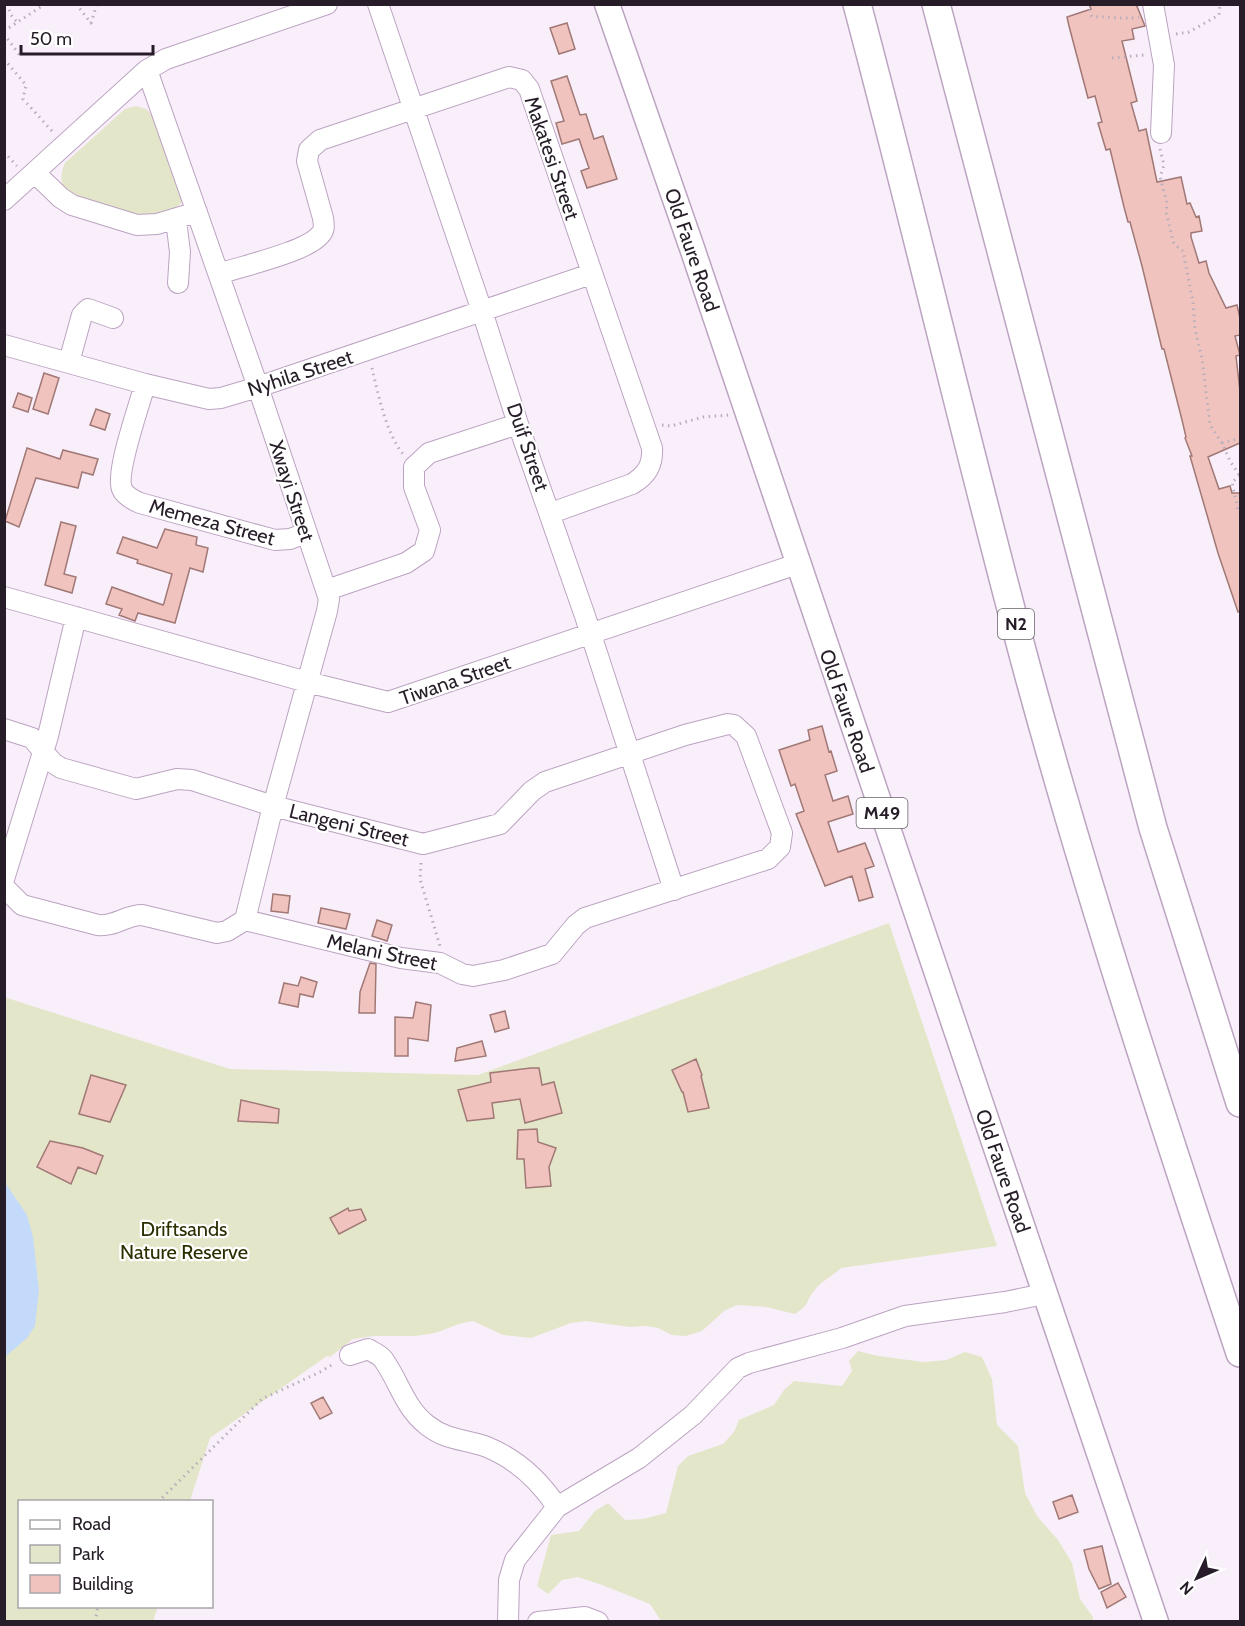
<svg xmlns="http://www.w3.org/2000/svg" width="1245" height="1626" font-family="Cabin,sans-serif">
	<rect width="100%" height="100%" fill="#f9effb"/>
	<path fill="#e3e6c9" d="M136 106 146 109 154 117 183 201C176 210 163 216 150 216 137 216 74 199 66 190 59 182 61 172 65 163L125 109Z
		M889 923 997 1246 841 1268C833 1276 821 1281 814 1291 804 1303 812 1303 795 1314L766 1307 737 1305 724 1311 702 1331 686 1336 672 1335 658 1328 645 1326 630 1327 586 1321 571 1323 531 1338 503 1335 473 1321 462 1323 435 1333 415 1336H374L353 1339 330 1357 327 1356 210 1438 190 1501 20 1502V1606L158 1607 153 1621H5L4 997 230 1069 478 1075Z
		M858 1351 878 1356 924 1362 946 1360 965 1352 982 1357 992 1379 997 1425 1018 1446 1025 1493 1037 1516 1058 1540 1072 1563 1080 1599 1093 1617V1621H661L650 1604 602 1585 578 1577 562 1580 548 1594 537 1586 551 1535 579 1531 595 1511 608 1503 625 1520 643 1519 666 1513 678 1466 688 1456 723 1444 734 1432 739 1420 774 1405 784 1390 794 1381 842 1386 852 1371 849 1361Z"/>
	<path fill="#c4dafb" d="M4 1181 27 1215 33 1237 39 1290 35 1326 27 1338 5 1357Z"/>
	<path fill="#f1c3bf" stroke="#a07875" stroke-width="1.5" d="M1089 4H1136L1145 26 1132 29 1134 39 1122 41 1137 101 1131 103 1139 131 1146 129 1157 182 1181 177 1187 204 1190 203 1196 217 1199 216 1202 231 1191 233V237L1199 263 1206 261 1209 273 1226 308 1237 305 1240 318V335L1235 336 1240 355 1236 356 1240 391V443L1208 457 1219 489 1230 486 1232 493H1240V611L1238 612 1218 553 1190 456H1192L1185 438 1186 437 1182 420 1164 349H1162L1142 266 1130 222H1128L1124 207 1110 149 1106 150 1098 123 1102 122 1095 96 1088 98 1069 26 1067 17 1091 9Z
		M567 23 575 49 559 54 550 28Z
		M567 76 580 115 586 114 594 139 603 136 617 179 587 188 581 171 589 168 579 139 562 144 556 123 564 121 551 81Z
		M44 373 59 378 48 414 33 409Z
		M18 393 32 398 28 412 13 407Z
		M96 409 110 414 105 430 90 425Z
		M27 448 60 459 63 450 98 459 93 475 82 472 78 488 36 478 19 527 5 521Z
		M61 522 76 526 64 574 76 577 72 593 45 585Z
		M165 529 197 537 196 545 208 548 203 572 190 568 175 623 138 613 135 621 119 615 122 609 106 604 112 587 163 605 164 603 172 574 137 563 138 560 117 553 123 537 157 548Z
		M822 726 829 752 831 751 837 771 825 775 833 801 848 796 853 814 828 822 838 852 865 843 874 866 865 869 873 897 859 901 852 876 825 886 796 814 804 811 795 784 791 786 779 750 810 740 808 730Z
		M273 894 290 896 288 913 271 911Z
		M321 908 350 914 346 929 318 923Z
		M377 920 392 925 387 941 372 936Z
		M370 963 376 964 375 1013H359L360 992Z
		M301 977 317 982 313 997 300 994 298 1007 279 1003 284 983 298 986Z
		M416 1002 431 1005 428 1041 408 1038V1056H395V1017L413 1018Z
		M505 1011 509 1028 495 1032 490 1015Z
		M482 1041 486 1056 455 1061 457 1048Z
		M696 1059 702 1075 701 1076 709 1108 688 1112 683 1092H682L672 1070Z
		M531 1068H539L542 1085 554 1082 562 1113 525 1123 520 1099 492 1103 494 1118 467 1121 458 1090 491 1082 490 1073Z
		M91 1075 126 1085 110 1122 79 1114Z
		M241 1100 279 1109 278 1123 238 1121Z
		M537 1129 538 1142 556 1148 549 1167 551 1186 526 1188 524 1159H517L518 1130Z
		M50 1141 83 1148 103 1156 96 1174 78 1167 71 1184 37 1167Z
		M348 1208 349 1211 361 1209 366 1220 339 1234 330 1218Z
		M323 1397 332 1413 320 1419 311 1403Z
		M1072 1495 1078 1512 1059 1519 1053 1502Z
		M1102 1546 1111 1584 1099 1589 1089 1569 1084 1550Z
		M1118 1583 1126 1597 1107 1608 1101 1592Z"/>
	<g fill="none" stroke-linecap="round" stroke-linejoin="round">
		<g stroke="#bca3c1" stroke-width="22">
			<path id="minor" d="M378 4 482 311 518 424 585 616 674 890
				M1153 4 1164 65 1161 133
				M147 70 258 387 329 599 327 611 273 806 245 920
				M35 173 61 198 72 205 137 225 157 224 197 212
				M4 200 147 70 166 59 327 4
				M176 220 180 252 178 283
				M219 274C242 266 306 252 320 235 325 230 324 225 323 218L307 161 309 150 320 140 509 77 522 80 529 89 652 448C653 465 647 475 632 484L551 513
				M4 345 145 384 209 399 221 398 258 387 591 274
				M69 362 82 315 88 309 113 318
				M145 384C140 404 115 472 122 489 125 496 133 500 140 503L275 540 290 539 306 533
				M327 590 406 563 424 551 430 530 414 487V467L429 453 518 424
				M4 597 307 682 388 702 797 564
				M4 729 32 738 53 763 61 768 136 789 177 779 192 780 273 806 423 844 500 824 532 791 545 782 685 735 728 724 734 725 746 736 782 833 780 847 768 859 585 918 576 925 552 954 504 970 473 976 462 974 440 963 401 958 245 920 227 931 217 933 142 915C126 915 114 927 98 925L22 905 4 887
				M4 879 48 736 76 617
				M350 1355 368 1349C373 1352 380 1355 383 1359 399 1381 404 1407 427 1425 449 1442 464 1438 487 1447 516 1459 540 1481 557 1507L515 1560 509 1580 508 1622
				M557 1507 639 1458 693 1415 738 1368 749 1363 842 1338 905 1316 1005 1302 1044 1294
				M538 1622 585 1617 598 1622"/>
		</g>
		<g stroke="#bca3c1" stroke-width="27">
			<path id="major" d="M607 4 692 248 1156 1622"/>
		</g>
		<g stroke="#bca3c1" stroke-width="30">
			<path id="highway" d="M857 4C917 229 969 456 1030 680 1092 907 1166 1130 1240 1353
				M936 4 1153 828 1240 1103"/>
		</g>
		<path stroke="#b8aeba" stroke-width="3" stroke-dasharray="1.5 4.5" stroke-linecap="butt" d="M7 4 11 15 17 22
			M76 4 91 23 97 4
			M1087 4 1092 17C1108 16 1122 20 1139 17
			M4 31 45 4
			M4 34 21 57
			M1176 34 1189 32 1219 15 1220 4
			M1112 58 1144 55
			M4 59 26 85 23 99 52 131
			M1160 149 1164 165 1160 177 1167 203 1166 212 1174 244 1183 251 1193 302 1195 330 1202 358 1210 425 1222 443 1230 461 1240 476
			M4 152 17 166
			M372 368C378 394 386 433 403 454
			M662 425 671 426 703 417 729 415
			M1222 443 1240 438
			M1240 476 1232 482 1238 511 1240 513
			M421 863 420 879 440 946
			M158 1502 262 1399 320 1372 335 1363
			M95 1622 98 1606"/>
		<use href="#minor" stroke="#fff" stroke-width="20"/>
		<use href="#major" stroke="#fff" stroke-width="24"/>
		<use href="#highway" stroke="#fff" stroke-width="27"/>
	</g>
	<g text-anchor="middle" stroke-width="4.5" stroke-linejoin="round" paint-order="stroke">
		<g fill="#fff" stroke="#676168" stroke-width="1.5">
			<rect x="998" y="609" width="36" height="30" rx="4.5"/>
			<rect x="856.5" y="798" width="51" height="30" rx="4.5"/>
		</g>
		<g font-size="18" font-weight="bold" fill="#261d28">
			<text x="1016" y="630">N2</text>
			<text x="882" y="819">M49</text>
		</g>
		<g font-size="20" fill="#261d28" stroke="#fff">
			<text transform="translate(552 158) rotate(71)" y="7">Makatesi Street</text>
			<text transform="translate(692 250) rotate(71)" y="7">Old Faure Road</text>
			<text transform="translate(300 373) rotate(-18)" y="7">Nyhila Street</text>
			<text transform="translate(528 447) rotate(71)" y="7">Duif Street</text>
			<text transform="translate(292 491) rotate(72)" y="7">Xwayi Street</text>
			<text transform="translate(212 522) rotate(15)" y="7">Memeza Street</text>
			<text transform="translate(455 680) rotate(-19)" y="7">Tiwana Street</text>
			<text transform="translate(847 711) rotate(71)" y="7">Old Faure Road</text>
			<text transform="translate(349 825) rotate(14)" y="7">Langeni Street</text>
			<text transform="translate(382 952) rotate(12)" y="7">Melani Street</text>
			<text transform="translate(1003 1171) rotate(71)" y="7">Old Faure Road</text>
		</g>
		<g font-size="20" fill="#2c2e00" stroke="#fff">
			<text x="184" y="1236">Driftsands<tspan x="184" dy="23">Nature Reserve</tspan></text>
		</g>
	</g>
	<rect width="1245" height="1626" fill="none" stroke="#261d28" stroke-width="12"/>
	<rect x="18" y="1500" width="195" height="108" fill="#ffffff" stroke="#a8a5a9" stroke-width="1.5"/>
	<rect x="30" y="1520" width="30" height="9" fill="#ffffff" stroke="#a8a5a9" stroke-width="1.5"/>
	<text x="72" y="1530" font-size="18" fill="#261d28">Road</text>
	<rect x="30" y="1545" width="30" height="18" fill="#e3e6c9" stroke="#a8a5a9" stroke-width="1.5"/>
	<text x="72" y="1560" font-size="18" fill="#261d28">Park</text>
	<rect x="30" y="1575" width="30" height="18" fill="#f1c3bf" stroke="#a8a5a9" stroke-width="1.5"/>
	<text x="72" y="1590" font-size="18" fill="#261d28">Building</text>
	<g transform="translate(1197 1578) rotate(226)" stroke="#ffffff" stroke-width="4.5" paint-order="stroke">
	<path d="M0-4.5L10 22L0 15L-10 22Z" fill="#261d28"/>
	<text y="-9" font-size="16" font-weight="bold" text-anchor="middle" fill="#261d28">N</text>
	</g>
	<path d="M21 45v9h132v-9" fill="none" stroke="#261d28" stroke-width="3"/>
	<text x="30" y="45" font-size="18" fill="#261d28" stroke="#ffffff" stroke-width="4.5" paint-order="stroke">50 m</text>
</svg>
